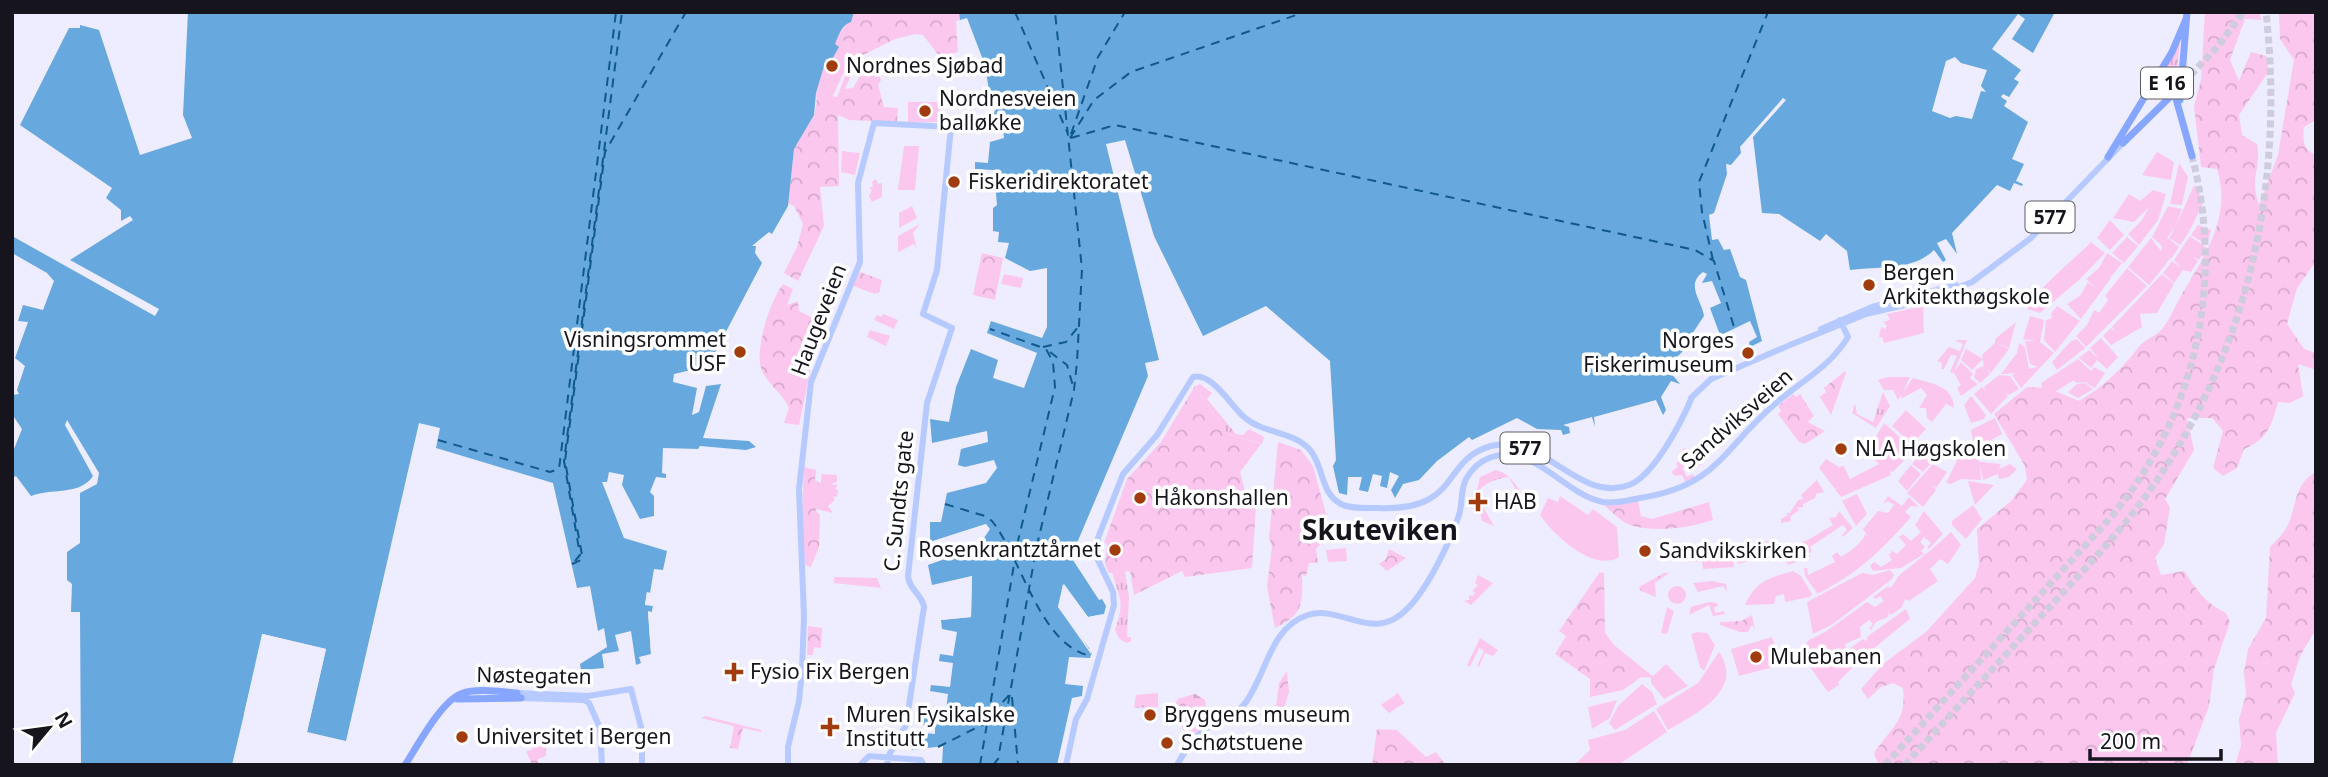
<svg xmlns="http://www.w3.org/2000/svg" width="2328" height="777" font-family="'Noto Sans',sans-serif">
	<defs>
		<pattern id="grass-tufts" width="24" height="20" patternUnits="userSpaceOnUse" patternTransform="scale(1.75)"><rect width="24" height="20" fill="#fbc7ef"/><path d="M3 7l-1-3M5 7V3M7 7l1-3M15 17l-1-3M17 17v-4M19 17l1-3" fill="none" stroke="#d6aacc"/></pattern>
		<pattern id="forest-crowns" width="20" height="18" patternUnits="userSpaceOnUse" patternTransform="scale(1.75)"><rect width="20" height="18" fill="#fbc7ef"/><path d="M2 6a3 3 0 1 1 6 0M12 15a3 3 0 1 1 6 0" fill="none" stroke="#d6aacc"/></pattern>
		<pattern id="cemetery-stones" width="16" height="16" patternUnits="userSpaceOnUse" patternTransform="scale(1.75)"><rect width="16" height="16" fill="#fbc7ef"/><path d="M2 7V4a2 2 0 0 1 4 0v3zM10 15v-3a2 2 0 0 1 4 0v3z" fill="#d6aacc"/></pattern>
	</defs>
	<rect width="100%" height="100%" fill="#eeecff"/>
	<path fill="url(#grass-tufts)" d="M2180 39 2176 87 2166 80 2151 92Z
		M1200 384 1212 393 1207 399 1236 434 1243 435 1249 429 1264 437 1262 444 1228 434 1195 386Z
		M1883 392 1890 406 1876 428 1852 413 1855 403 1857 414 1873 422Z
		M1496 470C1509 473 1515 484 1523 494L1519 496 1509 477C1496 479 1482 483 1476 495L1494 526 1482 521 1476 495 1480 477Z
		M1125 571 1129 597 1127 637H1131V642C1122 644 1118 638 1115 630 1125 601 1120 600 1112 572Z
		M1158 693V707L1134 708 1136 695Z
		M1195 694 1205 700C1208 714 1207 734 1188 736L1184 732 1175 705 1178 699Z"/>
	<path fill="url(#forest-crowns)" d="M854 12H959L960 20 956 21 958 52 940 57 923 35 915 34 895 39 859 57 845 89 853 88 864 69 879 74 881 80 878 85 884 107 898 108 897 122 849 120 838 115 839 186 820 187 824 226 798 281 784 273 797 247 803 224 794 206 788 203 794 149 815 113 817 97 826 101 831 96 837 97 853 55 846 52 850 45 838 37Z
		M2205 12H2260L2261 20 2245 19 2230 60 2239 81 2251 52 2266 56 2269 71 2239 115 2242 135 2257 144C2262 168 2249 177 2259 205L2278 155 2294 60 2280 39 2279 12H2316V120L2304 127C2303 140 2302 149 2316 155V261L2297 288 2287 324 2304 349 2316 353V370L2298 364 2303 396 2290 403 2278 402C2272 425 2267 440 2244 449L2237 468 2223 476 2213 468 2223 431 2212 418H2187L2194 450 2165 499 2170 507 2164 544 2155 558 2161 575 2184 571C2195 588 2207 605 2226 613L2230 622 2214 669 2209 706 2187 765H1879L1874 754C1890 727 1907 723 1903 688L1893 683 1881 687 1868 699 1861 689 1883 664 1927 631 1975 578 1979 564 1977 529 2010 502 2027 480 2025 466 1994 414 2027 387 2048 388 2079 401C2102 388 2122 369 2138 348 2143 340 2153 338 2160 331 2169 322 2175 306 2182 294 2205 254 2232 218 2217 169L2201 167 2194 106 2201 80Z
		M982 253 1003 258 995 300 973 295Z
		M857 271 882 280 879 292 875 294 851 285Z
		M783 284 793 289 787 305 798 301 799 311 811 317 813 339 808 343 812 363 799 425 784 423 789 408C782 393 771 387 763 373 752 355 770 301 783 284Z
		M1845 371 1846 373 1831 415 1820 397 1826 392 1824 388Z
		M1195 386 1228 434 1261 444 1240 472 1246 495 1257 492 1252 568 1185 577 1182 571 1134 595 1130 571 1109 573 1105 564 1107 544 1104 543 1127 479 1161 442Z
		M1793 394 1796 397 1800 394 1814 416 1808 422 1825 431 1805 444 1799 442 1778 414 1781 411 1778 406Z
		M1278 442 1301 450 1313 466 1328 521 1323 546 1321 536 1316 538 1320 545 1316 549 1318 563H1309L1306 576 1302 575C1303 603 1303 615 1275 628L1267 587 1272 546 1269 538Z
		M804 467 816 470 815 480 821 484 816 511 820 516 819 547 811 567 805 565 802 516Z
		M2316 472V629L2300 656 2291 685 2295 693 2276 733 2278 765H2235L2241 746 2239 719 2246 695 2244 673 2248 649 2266 618 2270 547C2278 539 2286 531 2290 520 2297 500 2296 483 2316 472Z
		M1638 500 1641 516 1652 519 1709 502 1713 520C1690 528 1654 533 1630 525 1621 522 1612 512 1604 505Z
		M1346 548 1347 561 1328 562 1326 550Z
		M1389 549 1406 558 1387 571 1379 564 1386 559Z
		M1600 572 1604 573 1605 633 1614 645 1655 678 1641 677 1623 690 1590 697V679L1555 654 1566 636 1559 631Z
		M1664 573H1669L1655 583 1656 597 1641 591 1639 587Z
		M1752 615 1755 630 1752 625 1748 632H1740L1720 625V622L1741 621Z
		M808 626 822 628 821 648 814 647 813 655H807Z
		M1287 671 1289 692 1284 708 1276 706 1279 683Z
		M1398 693 1404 703 1389 713 1381 705Z
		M705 716 761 730V732L743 728 738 749 730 748 734 726 701 718Z
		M1377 729 1397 730 1426 757 1436 752 1446 765H1372Z
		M533 742 546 745V756L538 759V765H532L526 751 532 750Z"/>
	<path fill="url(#cemetery-stones)" d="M1195 694 1205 700 1176 707 1178 699Z"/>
	<path fill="#fbc7ef" d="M822 23 845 25 838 37 850 45 845 56 850 59 829 104 816 97Z
		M908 102H942V122H908Z
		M904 146H919L915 190H898Z
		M842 151 860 153 855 175 841 172Z
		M2157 152 2174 162 2171 180 2142 175Z
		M2179 163 2188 177 2182 205 2170 204Z
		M876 179 878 184 882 183V197L872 202 869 196 872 190 869 187H873L872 182Z
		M2194 185 2204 201 2190 230 2186 228 2190 231 2180 245 2169 238 2174 230 2168 227 2173 230 2163 244 2168 238 2179 247 2171 259 2167 256 2170 259 2149 285 2128 267 2151 238 2161 251 2162 246 2152 237 2168 206 2182 209 2175 228Z
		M2153 190 2166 194 2158 220 2139 245 2128 234 2142 220 2149 207 2134 222 2113 218 2129 194 2140 201Z
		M912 206 917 218 899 228V213Z
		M2110 220 2124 235 2110 250 2097 238Z
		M920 224 913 233 917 249 914 244 898 252V236Z
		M2198 225 2211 230 2207 245 2191 235Z
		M2190 236 2207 248 2199 260 2192 256 2198 261 2191 272 2183 270 2174 283 2163 273 2172 261 2181 268 2174 260Z
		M2127 237 2138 246 2124 263 2112 253Z
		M2091 242 2105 253 2079 280 2040 313 2027 309C2035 290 2074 260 2091 242Z
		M2107 253 2122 263 2111 277 2108 276 2111 278 2081 319 2067 304 2080 296 2088 282 2099 290 2086 279 2099 268Z
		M2127 268 2147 286 2086 347 2076 336 2087 325 2094 310 2099 313 2108 300 2105 296Z
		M1004 274 1023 278 1021 288 1001 284Z
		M2162 274 2174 284 2157 313 2140 314 2142 327 2111 345 2103 336 2111 328 2116 332 2112 327Z
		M1923 306 1924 333 1884 343 1882 337H1879L1881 327 1885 329 1887 326 1883 322 1890 320 1887 314Z
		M2057 306 2080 321 2055 352 2044 340 2046 320 2052 318 2051 314Z
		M883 314 898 320 894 329 874 320 877 315 881 317Z
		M2030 316 2044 320 2040 342 2054 353 2021 388 2012 375 2016 373 2001 374 2017 353 2019 343 2025 347 2029 369 2038 367 2030 364 2025 341H2036L2023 339Z
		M2016 322 2009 348 1997 343 2009 349 1991 373 1987 369 1990 374 1980 383 1974 377 1976 369 1984 366 1982 355 1995 343V339Z
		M870 330 890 336 886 346 867 337Z
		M2101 338 2118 357 2107 369 2097 360 2091 368 2079 358 2089 350 2099 359 2090 348Z
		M2077 339 2085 348 2057 370 2052 362 2071 341Z
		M1954 340H1967L1954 372 1961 362 1973 374 1970 378 1978 384 1961 396 1957 388 1961 385 1954 373 1950 372 1957 356 1951 355 1944 369H1941L1942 363 1937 361 1949 347 1960 351 1963 344Z
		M1966 349 1983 359 1972 370 1961 360Z
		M2078 359 2091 371 2094 367 2105 373 2095 388 2085 382 2076 383 2074 380 2053 393 2042 389 2041 383Z
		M1999 375 2010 376 2019 389 2009 395 2006 392 2008 396 1991 414 1974 394 1982 387 1986 391 1984 387Z
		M1888 377H1910L1903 392 1913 378C1932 384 1953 385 1954 408L1946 404 1932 422 1927 418 1926 408H1919L1927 395 1921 388 1901 399 1902 394 1898 400 1893 390H1884L1878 380Z
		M2085 383 2093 389 2078 398 2068 392 2077 384Z
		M1971 396 1986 415 1984 419 1971 423 1964 405Z
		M1906 410 1926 429 1912 444 1892 426Z
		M1995 418 2002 434 1982 445 1973 440 1971 430Z
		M1884 423 1914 450 1893 472 1890 471 1891 475 1841 497 1835 490 1838 487 1835 489 1819 468 1826 459 1839 467 1844 466 1850 479 1879 464 1862 447 1869 448Z
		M1685 448 1692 460 1696 456 1702 464 1697 467 1693 461 1685 462 1683 469 1687 477 1693 474 1695 478 1686 483 1682 475 1675 476 1671 472 1678 467 1676 464 1683 455 1680 452Z
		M1962 450 1981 462 2001 464 1999 469 2010 464 2017 469 2009 477 1999 479 1998 474 1983 480 1980 464 1981 480 1961 479 1951 484 1946 483Z
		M1923 451 1934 460 1923 472 1912 464Z
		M1933 464 1947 472 1936 488 1932 485 1936 490 1923 507 1907 493Z
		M1911 465 1921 474 1907 491 1898 481Z
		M822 474 837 475V482L831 484 838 485 835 489 838 490 837 497 833 496 835 500 828 506 833 513 816 509Z
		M1817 480 1824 492 1816 494 1815 498 1803 504V507L1797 508 1799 510 1790 517 1791 521 1781 523V519L1788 515 1786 513H1790L1798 500 1803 499 1801 495Z
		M1968 481 1994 485 1975 505Z
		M1857 494 1867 514 1856 526 1842 501Z
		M1560 496 1588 515 1593 509 1617 527 1619 557C1593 573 1554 535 1540 515L1548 498 1558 502Z
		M1888 496 1902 506 1909 497 1919 507 1911 506 1905 512 1911 517C1889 542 1864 568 1835 584 1830 586 1825 592 1817 593L1805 576 1804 568H1807L1808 575 1835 562 1832 556 1837 552 1841 557C1851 551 1863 542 1865 534L1869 538 1863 529 1878 511 1888 513 1894 505 1888 501 1883 504Z
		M1973 505 1982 519 1966 539 1952 525V521Z
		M1839 511 1853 528 1843 537 1842 535 1847 530 1843 525 1810 547 1812 552 1809 553 1806 549 1788 556 1791 561 1809 554 1810 557 1788 565 1781 552 1738 564 1737 557 1754 555 1753 547 1747 545V539L1752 543 1770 541 1772 548 1806 541 1833 525 1829 518 1836 517Z
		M1924 511 1943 534 1929 549 1927 547 1931 543 1924 537 1920 542 1925 547 1921 551 1924 554 1901 568 1873 571 1870 566 1874 562 1881 567 1892 560 1889 555 1892 551 1897 554 1906 545 1899 537 1903 534 1911 541 1921 532 1915 525Z
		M1951 532 1961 545 1948 564 1940 559 1930 569 1938 581 1909 601 1905 599 1902 607 1891 615 1889 612 1888 617 1876 622 1871 630 1869 628 1873 624 1869 620 1860 627 1861 637 1845 644 1846 648 1817 662 1806 655 1805 645 1809 640 1825 632 1867 602 1875 607 1884 601 1880 596 1876 599 1873 597 1888 586 1890 588C1896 583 1896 577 1903 572 1920 559 1935 547 1951 532Z
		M1729 545 1727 554H1733L1734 567 1703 569 1702 561 1691 562 1687 546 1693 549Z
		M1890 570 1894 575 1892 579 1833 624 1813 634 1807 602 1862 573 1873 575Z
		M1793 571 1801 576 1812 594 1810 597 1785 602 1784 594 1776 596 1774 604 1745 605C1756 581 1768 578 1793 571Z
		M1478 575 1493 583 1471 605 1464 601 1469 600V595L1473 596 1475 592 1472 591 1478 585 1475 583Z
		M834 577 877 578 881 588 834 583Z
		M1712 581 1726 584 1727 592 1723 586 1698 592 1693 583Z
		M1668 595a9 9 0 1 1 18 0a9 9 0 1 1-18 0Z
		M1709 602 1717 603 1718 606 1714 607 1715 613 1724 611 1725 614 1713 616 1709 605 1689 615 1691 607Z
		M1667 607 1674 611 1667 634 1661 633Z
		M1906 609 1910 619C1886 638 1860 659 1838 682L1839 685 1828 692 1810 667 1844 653 1846 655 1845 652 1863 639 1866 641 1868 636Z
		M1697 632 1707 633 1715 645 1704 671 1700 667 1691 634Z
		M1772 637 1781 665 1739 676 1731 649Z
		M1480 638 1498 650 1493 656 1485 653 1479 667 1477 666 1484 651 1479 648 1470 667 1467 665Z
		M1719 652C1745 690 1696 714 1668 730L1656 709 1698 683Z
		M1666 664 1688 686 1664 699 1651 683V678Z
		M1642 684 1652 692 1657 704 1615 730 1609 723 1618 706Z
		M1617 700 1610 718 1592 729 1588 707Z
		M1654 711 1667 732 1618 765H1574L1590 750 1588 740 1625 730Z"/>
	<path fill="#67a8df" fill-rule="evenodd" d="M188 12H854L851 22C841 25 839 35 835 44L839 47 831 61 826 59 816 93 814 115 794 149 788 206 772 234 769 232 752 246H756L755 253 762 263 708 366 674 374 673 382 697 388 692 415 699 412 706 386 721 384 703 438 749 441 756 447 746 450 700 446 698 449 663 448 662 473 666 474V478L656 477 650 492 654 496V516L640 519 622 485 624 475 609 472 607 482H602L624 538 667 551 663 570 654 569 650 593 647 592 645 604 653 606 652 612H648L651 654 639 657 641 663 636 665 631 631 615 635 619 651 602 654 604 668 581 670 580 664 607 647 604 628 598 631 590 586 577 588 553 483 436 448 440 428 419 423 346 741 307 732 326 649 263 634 232 765H81L80 612H71L72 584 67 580V552L80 543V493L97 484 99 473 67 420 65 425 93 476C80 496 50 488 31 496L16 476 12 478V454L22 429 12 414V395L19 394 17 390 25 366 15 358 28 322 18 321 23 305 43 310 54 281 47 273 12 253V236L155 316 159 309 70 260 133 220 130 216 121 221V210L106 198 112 188 20 125 69 28H80V25L99 30 140 155 192 138 183 115Z
		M959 12H2055L2033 53 2012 39 2025 19 2018 14 1992 49 2021 70 2014 79 2019 82 2009 97 2003 94 2001 97 2007 101 2004 106 2028 122 2012 159 2024 164 2016 181 2023 184 2022 186 2014 183 2010 191 1997 185 1952 233 1957 254 1946 239 1937 243 1946 260 1943 262 1934 250C1913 271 1880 266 1850 270L1847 251 1826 234 1820 241 1779 214 1762 213 1753 137 1786 100 1783 98 1740 147 1741 153 1731 165 1726 164 1727 174 1714 213 1709 215 1712 240 1718 239 1724 250 1730 249 1740 277 1746 280 1762 341 1750 347 1749 342 1757 337 1750 321 1723 334 1729 348 1726 351 1710 308 1721 303 1712 281 1702 283 1707 274 1703 272C1685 285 1702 300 1704 316L1688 340 1689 345 1678 356 1670 372 1680 384 1671 381 1661 397 1666 410 1663 415 1656 400 1594 417 1595 427 1592 417 1563 425 1569 427 1570 433 1563 435 1561 430 1537 429 1517 418 1472 440 1469 437 1437 461 1419 480 1403 484 1395 498 1391 490 1399 476 1390 472 1387 488 1380 486 1382 476 1373 474 1368 492 1359 490 1362 477H1348L1347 495 1339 493 1333 466 1336 460 1330 361 1266 306 1203 336 1154 236 1125 140 1106 144 1159 360 1145 363 1148 376 1071 557 1099 600 1102 599 1106 606 1104 614 1088 617 1064 584 1058 607 1092 652 1090 658 1069 657 1065 684 1083 686 1082 696 1072 698 1057 765H942L943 746 912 750 911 744 907 742V735H913V732L935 734V726L922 725 923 716 945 719 948 694 930 691 931 685 950 687 953 663 939 661 940 654 953 656 957 632 942 629 941 620 971 617 972 576 932 585 928 565 978 547 986 524 930 542V522H941L947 493 986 483 997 468 994 460 965 467 958 465 961 449 988 442 987 431 932 443 930 419 949 422 956 387 971 349 998 360 993 378 1024 388 1037 353 987 333 991 321 1042 338 1047 327V268L1030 271 1005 258 1009 243 998 242 999 232 993 231V208L997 205 994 170 975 169V162L988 163 990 142 1004 138 1003 128 991 129 990 117 998 107 995 95 989 91 985 65 967 18 960 20ZM1955 57 1961 63 1987 70 1981 86 1986 92 1981 91 1972 119 1956 116 1950 118 1932 111 1946 61Z"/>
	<path fill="#eeecff" d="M986 524 990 529 978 547 931 563V559L975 544 984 528 930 545V542Z
		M972 576 971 617 941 620V617L968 614 969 580 938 589 937 585Z
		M1063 584 1088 617 1104 614 1103 618 1087 620 1064 591 1061 606 1089 649H1093L1091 654 1058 607Z
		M647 592 650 593 648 604 655 606 654 615 651 616V654L648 611 652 612 653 606 645 605Z
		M262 634 326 649 307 732 304 731 322 651 265 638 248 715 244 714Z"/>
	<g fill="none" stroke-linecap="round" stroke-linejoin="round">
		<path stroke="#0f598d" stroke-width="2" stroke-dasharray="9 7" stroke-linecap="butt" d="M1015 12 1068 134
			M1071 134 1098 57 1125 12
			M1070 138 1094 100 1131 72 1305 12
			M1071 138 1115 125 1695 250 1714 261 1734 327
			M1713 260 1702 212 1699 182 1768 12
			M1043 347 1066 342 1078 327
			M1050 352 1067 365 1073 386
			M438 440 550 472 559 469 616 12
			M945 504 985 516 992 521C1022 559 1040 646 1091 656
			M575 561 580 555 564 461 622 12
			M572 564 581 560 582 555 565 461 605 152 686 12
			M1012 697 1018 765
			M938 747 982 725 1011 693
			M980 765 1018 541 1055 387 1053 362 1046 349 990 329
			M993 765 998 759 1037 545 1074 390 1077 362 1082 269 1055 12"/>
		<path stroke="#ceccdd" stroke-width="7" stroke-dasharray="7 3.5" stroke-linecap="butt" d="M2169 98 2219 45 2243 12
			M1885 765 2112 516C2196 414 2225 283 2192 156
			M1905 765C1951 714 1998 663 2044 613 2080 574 2117 536 2148 493 2249 352 2285 183 2266 12"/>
		<path stroke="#b6caff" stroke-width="6" d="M1821 329 1872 307 1956 285
			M1691 398 1711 379 1790 345 1866 314 1930 299 1972 282 2031 238 2123 143
			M517 693 588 696 631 689 642 731V765
			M521 698 584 700 589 703
			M589 703 600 728 602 765
			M788 765V747L799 701 802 671 804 617 799 489 811 382 860 262 858 183 874 123 951 127 937 270 923 314 952 328 927 403 908 576C909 590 922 594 924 607L906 725 889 755 887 765
			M860 765 869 756 921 760 924 765
			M1066 765 1076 719 1087 699 1114 605 1113 592 1098 560V538L1123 474 1157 435 1193 377C1212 372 1231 406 1244 417 1263 434 1294 431 1310 450 1324 466 1320 493 1341 504 1351 509 1366 508 1377 508 1462 512 1440 460 1491 446 1544 432 1578 504 1629 485 1654 476 1682 421 1692 397
			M1177 765C1185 750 1197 734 1211 725 1223 716 1237 715 1246 702 1267 673 1270 627 1308 615 1342 604 1373 645 1408 608 1428 588 1450 542 1459 515 1463 503 1460 491 1466 479 1471 470 1479 462 1489 458 1533 441 1564 495 1603 502 1616 504 1628 500 1640 498 1718 486 1722 449 1775 404 1802 380 1829 368 1848 337L1840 320"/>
		<path stroke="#86a6ff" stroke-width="7" d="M2152 95 2161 84 2167 83 2173 88 2192 156
			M2180 100 2187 12
			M2123 143 2169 98
			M2108 157 2172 52 2186 19
			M457 699 521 698
			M405 765C417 747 442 699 463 693 478 688 501 692 517 693"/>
	</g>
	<g fill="#a13c0e" stroke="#fff" stroke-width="2.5">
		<circle cx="832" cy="66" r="7"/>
		<circle cx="925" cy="111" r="7"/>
		<circle cx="954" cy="182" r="7"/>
		<circle cx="1869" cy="285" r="7"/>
		<circle cx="740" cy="352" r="7"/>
		<circle cx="1748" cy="353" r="7"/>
		<circle cx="1841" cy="449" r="7"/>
		<circle cx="1140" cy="498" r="7"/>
		<path d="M1474.5 491.5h7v7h7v7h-7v7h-7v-7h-7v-7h7z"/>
		<circle cx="1115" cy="550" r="7"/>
		<circle cx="1645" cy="551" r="7"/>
		<circle cx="1756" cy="657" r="7"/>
		<path d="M730.5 661.5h7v7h7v7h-7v7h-7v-7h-7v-7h7z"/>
		<circle cx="1150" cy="715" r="7"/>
		<path d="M826.5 716.5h7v7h7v7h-7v7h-7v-7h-7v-7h7z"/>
		<circle cx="462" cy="737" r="7"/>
		<circle cx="1167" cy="743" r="7"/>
	</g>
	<g text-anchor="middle" stroke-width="7" stroke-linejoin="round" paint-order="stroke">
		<g fill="#fff" stroke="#5c5b61" stroke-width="2">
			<rect x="2141" y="67.5" width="52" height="31" rx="5"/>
			<rect x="2025.5" y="201.5" width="49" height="31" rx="5"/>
			<rect x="1500.5" y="432.5" width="49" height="31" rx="5"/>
		</g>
		<g font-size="19" font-weight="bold" fill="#16151d">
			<text x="2167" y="90">E 16</text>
			<text x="2050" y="224">577</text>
			<text x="1525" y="455">577</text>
		</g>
		<g font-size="21" fill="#16151d" stroke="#fff" text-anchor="start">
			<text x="846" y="73">Nordnes Sjøbad</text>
			<text x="939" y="106">Nordnesveien<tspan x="939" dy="24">balløkke</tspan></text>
			<text x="968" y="189">Fiskeridirektoratet</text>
			<text x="1883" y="280">Bergen<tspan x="1883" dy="24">Arkitekthøgskole</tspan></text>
			<text x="726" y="347" text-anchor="end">Visningsrommet<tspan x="726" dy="24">USF</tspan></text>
			<text x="1734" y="348" text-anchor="end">Norges<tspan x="1734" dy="24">Fiskerimuseum</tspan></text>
			<text x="1855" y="456">NLA Høgskolen</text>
			<text x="1154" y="505">Håkonshallen</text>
			<text x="1494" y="509">HAB</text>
			<text x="1101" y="557" text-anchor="end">Rosenkrantztårnet</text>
			<text x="1659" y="558">Sandvikskirken</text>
			<text x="1770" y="664">Mulebanen</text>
			<text x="750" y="679">Fysio Fix Bergen</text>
			<text x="846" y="722">Muren Fysikalske<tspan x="846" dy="24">Institutt</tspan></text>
			<text x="1164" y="722">Bryggens museum</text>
			<text x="476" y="744">Universitet i Bergen</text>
			<text x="1181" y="750">Schøtstuene</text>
		</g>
		<g font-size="21" fill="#16151d" stroke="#fff">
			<text transform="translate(819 320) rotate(-69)" y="7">Haugeveien</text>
			<text transform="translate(1737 419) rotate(-41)" y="7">Sandviksveien</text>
			<text transform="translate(899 501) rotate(-84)" y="7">C. Sundts gate</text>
			<text transform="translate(534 676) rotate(1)" y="7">Nøstegaten</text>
		</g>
		<g font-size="28" font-weight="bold" fill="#16151d" stroke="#fff">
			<text x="1380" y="540">Skuteviken</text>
		</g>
	</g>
	<rect width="2328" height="777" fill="none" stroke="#16151d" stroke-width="28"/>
	<g transform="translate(49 728) rotate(61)" stroke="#ffffff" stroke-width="5" paint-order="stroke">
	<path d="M0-5L12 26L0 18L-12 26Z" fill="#16151d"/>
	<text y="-10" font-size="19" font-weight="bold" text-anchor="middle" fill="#16151d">N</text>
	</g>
	<path d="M2090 749v10h131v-10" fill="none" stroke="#16151d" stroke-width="3.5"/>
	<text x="2100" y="749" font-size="21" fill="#16151d" stroke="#ffffff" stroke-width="5" paint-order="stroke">200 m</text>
</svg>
